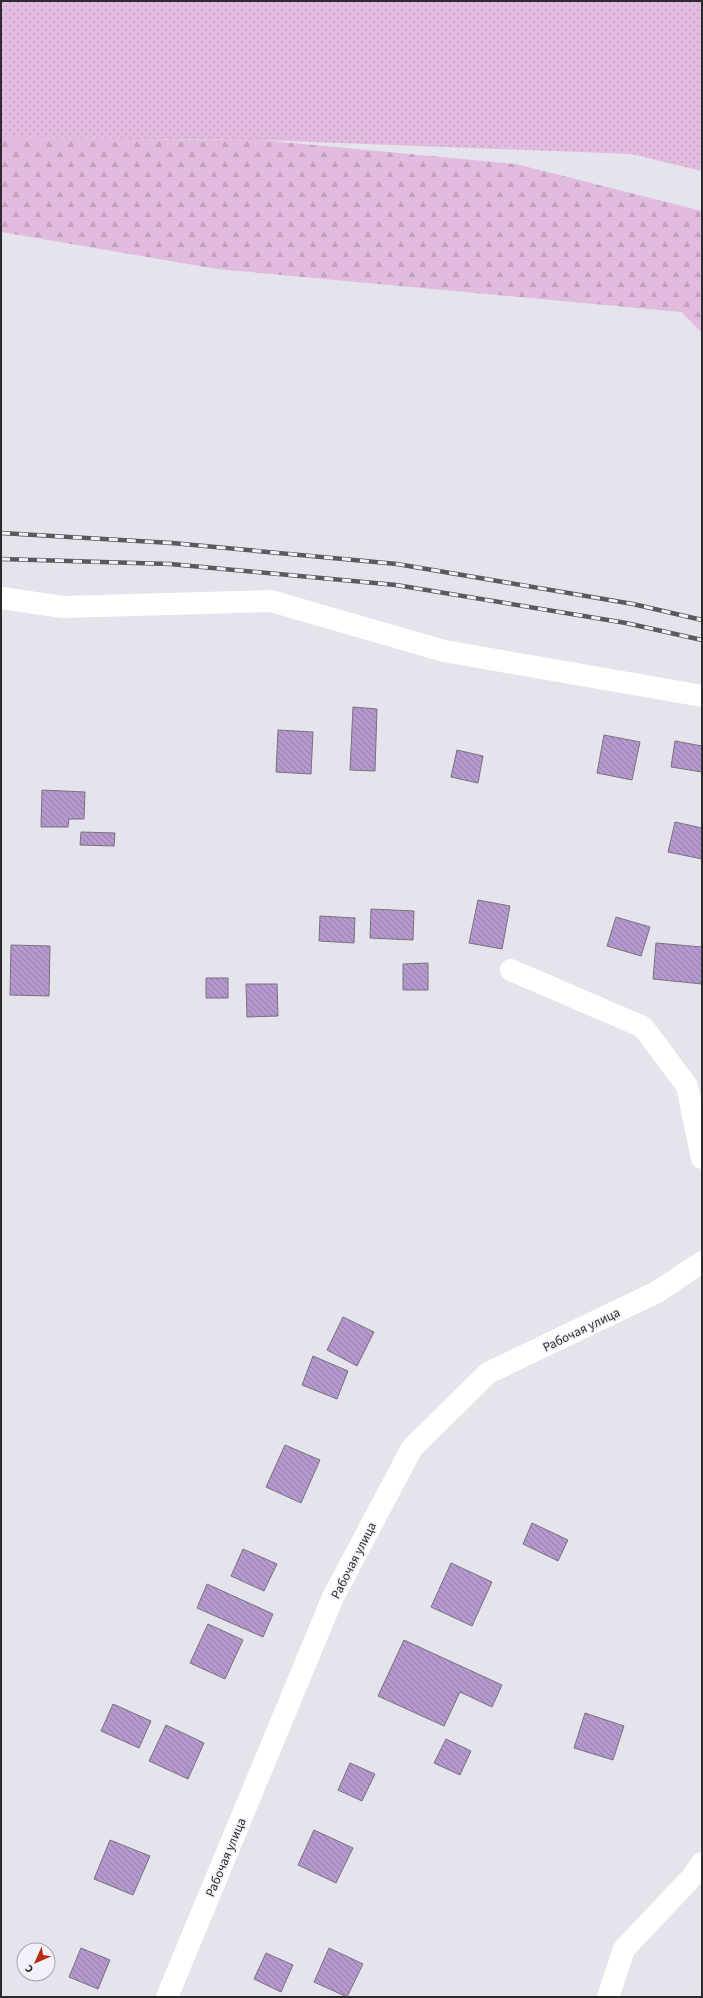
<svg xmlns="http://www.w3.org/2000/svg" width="703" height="1998" font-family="'Source Sans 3',sans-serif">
	<defs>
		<pattern id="grass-dots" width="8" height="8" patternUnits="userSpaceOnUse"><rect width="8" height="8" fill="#e2bcde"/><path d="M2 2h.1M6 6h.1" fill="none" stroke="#c2a2bf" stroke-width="1.8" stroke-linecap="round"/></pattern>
		<pattern id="forest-firs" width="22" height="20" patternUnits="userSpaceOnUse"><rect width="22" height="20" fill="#e2bcde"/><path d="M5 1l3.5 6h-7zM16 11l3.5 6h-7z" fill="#c2a2bf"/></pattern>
		<pattern id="building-back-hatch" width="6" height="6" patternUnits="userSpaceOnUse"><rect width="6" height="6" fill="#b598ce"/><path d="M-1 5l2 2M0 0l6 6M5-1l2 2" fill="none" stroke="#937ca8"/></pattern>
	</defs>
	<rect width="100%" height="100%" fill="#e5e4ed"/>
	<path fill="url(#grass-dots)" d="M1 1H702V171L631 154 261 140 1 138Z"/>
	<path fill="url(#forest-firs)" d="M1 138 261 140 516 164 702 211V333L681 312 217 269 1 232Z"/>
	<path fill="url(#building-back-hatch)" stroke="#77737a" d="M353 707 377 709 375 771 350 770Z
		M278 730 313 732 311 774 276 772Z
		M604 735 640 742 632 780 597 773Z
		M675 741 702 746V772L671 767Z
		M457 750 483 756 478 783 451 777Z
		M42 790 85 792 84 819H69L68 827H41Z
		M675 822 702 828V859L668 852Z
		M81 832 115 833 114 846 80 845Z
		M478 900 510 906 502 949 469 943Z
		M371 909 414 911 413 940 370 938Z
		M320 916 355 918 354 943 319 941Z
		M616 917 650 927 641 956 607 946Z
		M656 943 702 947V984L653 979Z
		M11 945 50 946 49 996 10 995Z
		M428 963V990H403V964Z
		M206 978H228V998H206Z
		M246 984H277L278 1016 247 1017Z
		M343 1317 374 1332 357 1366 327 1350Z
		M313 1356 348 1371 337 1399 302 1385Z
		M285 1445 320 1460 301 1503 266 1487Z
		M532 1523 568 1540 558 1561 523 1544Z
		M243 1549 277 1564 264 1591 231 1576Z
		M451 1563 492 1582 472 1626 431 1607Z
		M207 1584 273 1614 263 1637 197 1608Z
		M208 1624 243 1640 225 1679 190 1663Z
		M404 1640 502 1685 492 1707 460 1692 444 1726 378 1696Z
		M113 1704 151 1721 139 1748 101 1731Z
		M585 1713 624 1726 613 1760 574 1748Z
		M166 1725 204 1743 188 1779 149 1761Z
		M446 1739 471 1751 460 1775 434 1763Z
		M350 1763 375 1774 362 1801 338 1790Z
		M314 1830 353 1848 336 1883 298 1865Z
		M110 1840 150 1856 133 1895 94 1879Z
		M81 1948 110 1960 98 1989 69 1977Z
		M329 1948 363 1964 347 1997 314 1982Z
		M266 1953 293 1965 281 1992 254 1979Z"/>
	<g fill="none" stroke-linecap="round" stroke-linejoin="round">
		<path stroke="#fff" stroke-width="22" d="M1 598 63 607 271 601 444 651 702 696
			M511 970 643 1027 687 1086 702 1158
			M167 1997 333 1597 412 1448 488 1373 657 1292 702 1262
			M608 1997 624 1949 693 1876 702 1863"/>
		<g stroke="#59595e" stroke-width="4.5">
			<path id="rail" d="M1 533 172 543 397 564 633 604 702 620
				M1 559 170 564 396 585 626 623 702 640"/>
		</g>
		<use href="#rail" stroke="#f2f1fa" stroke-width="3" stroke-dasharray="9" stroke-linecap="butt"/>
	</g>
	<g text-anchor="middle" stroke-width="3" stroke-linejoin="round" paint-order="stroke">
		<g font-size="13" fill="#2b2b2f" stroke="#f2f1fa">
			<text transform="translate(581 1329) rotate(-26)" y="5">Рабочая улица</text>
			<text transform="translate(353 1560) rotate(-63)" y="5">Рабочая улица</text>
			<text transform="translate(225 1857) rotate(-67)" y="5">Рабочая улица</text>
		</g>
	</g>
	<rect width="703" height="1998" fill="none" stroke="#2b2b2f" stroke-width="4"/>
	<g transform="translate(36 1962) rotate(225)"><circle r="19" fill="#f2f1fa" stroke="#a2a2a9"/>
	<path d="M0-3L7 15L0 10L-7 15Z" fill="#b72b10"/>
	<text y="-6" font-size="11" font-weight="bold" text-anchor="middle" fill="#2b2b2f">С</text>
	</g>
</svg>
